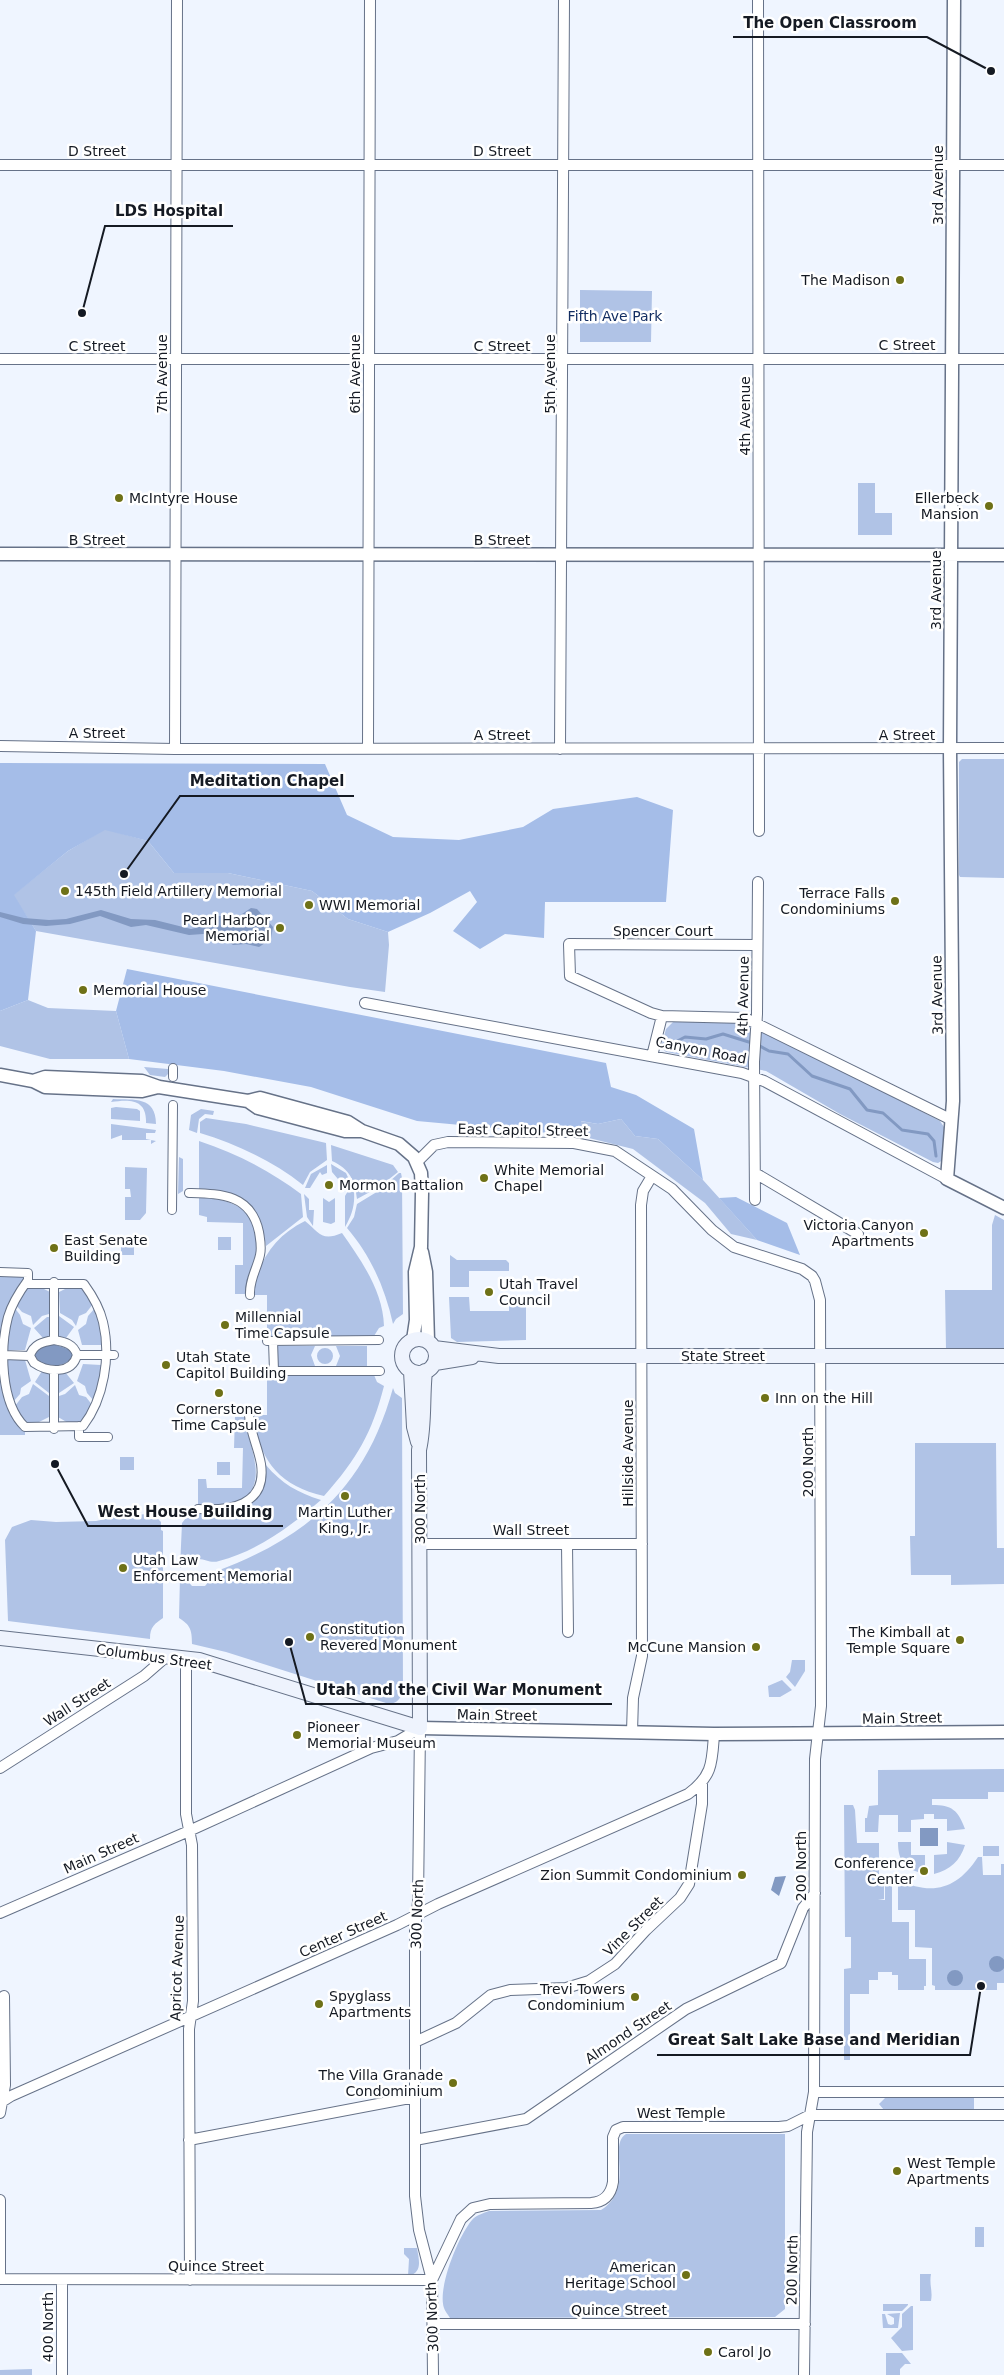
<svg xmlns="http://www.w3.org/2000/svg" width="1004" height="2375" font-family="'DejaVu Sans',sans-serif">
	<rect width="100%" height="100%" fill="#eff5ff"/>
	<path fill="#b0c3e6" d="M580 290 652 291 651 342H580Z
		M858 483H875V513H892V535H858Z
		M962 759H1004V878L960 877 959 875V762Z
		M105 829 148 841 174 873H228L312 891 348 919 388 932 389 945 385 992 350 987 36 931 13 895 68 851Z
		M28 1000 48 1008 116 1011 129 1059H50L0 1046V1011Z
		M738 1021 779 1039 940 1121 944 1127 943 1160 938 1163 933 1162 840 1114 766 1071 666 1052 661 1047 666 1029 673 1022Z
		M144 1067 168 1069V1074L165 1077 150 1075Z
		M113 1099C134 1100 156 1096 156 1124L146 1123C147 1099 130 1099 111 1102Z
		M116 1107 137 1109 140 1111V1121L111 1119V1108Z
		M201 1109 214 1111 213 1115 205 1114 199 1119 197 1133 189 1130 191 1115Z
		M206 1118 246 1124 326 1143 327 1160 310 1172 303 1185C273 1161 236 1144 200 1133V1122Z
		M621 1119 635 1136 658 1139 703 1180 757 1240 731 1234 705 1203 633 1149 581 1136 580 1121 598 1124Z
		M111 1124 156 1130 155 1133H146V1139L156 1141 151 1144V1140H122V1135L111 1139Z
		M199 1141C236 1153 270 1171 301 1194L303 1217 266 1246C260 1204 240 1190 199 1189Z
		M331 1145 393 1165 398 1172 379 1187 357 1199C355 1181 350 1169 332 1161Z
		M179 1157 183 1159V1191L178 1194Z
		M331 1164 346 1173 353 1188H347L346 1185H343L332 1172Z
		M327 1165V1173L322 1175 320 1172 310 1188H305L311 1174Z
		M125 1167 147 1168 146 1213 140 1220H125V1197H131L130 1189H125Z
		M399 1173H401L402 1178 403 1314 396 1319 393 1324C385 1288 371 1256 347 1228L354 1217 357 1204 380 1190Z
		M348 1191 354 1192C355 1205 352 1215 345 1227V1196Z
		M304 1194 309 1199V1210H314L313 1226 307 1217Z
		M199 1198C231 1198 262 1210 258 1249 256 1264 247 1277 246 1294H235V1265H243V1223L207 1222V1217L199 1215Z
		M323 1198 329 1202 335 1198V1222L331 1224 323 1222Z
		M995 1215 1004 1220V1350H946L945 1290H992V1225Z
		M305 1221C319 1232 321 1242 342 1233 361 1260 383 1291 384 1326L379 1328 374 1336H267V1295H253C257 1263 274 1236 305 1221Z
		M218 1237H231V1250H218Z
		M121 1242H134V1255H121Z
		M450 1255 457 1260H506L509 1263V1271H469V1287H450Z
		M0 1275H25V1278L0 1338Z
		M25 1286H38L50 1292 49 1314 42 1316 33 1325 31 1316 22 1312 15 1304Z
		M71 1286H83L93 1304 86 1313 79 1316 76 1326 72 1320 60 1313 59 1292Z
		M509 1295H526V1340L457 1342 451 1338 449 1297H469L470 1311H509Z
		M14 1307 20 1315 23 1324 31 1328 25 1350H7V1329Z
		M95 1308 101 1327 102 1345H82L78 1330 86 1324 88 1316Z
		M59 1316 74 1327 66 1338 59 1336Z
		M47 1317H50V1336L43 1338 34 1328Z
		M278 1346H315L311 1355 315 1366H277Z
		M336 1346H367V1366H336L340 1356Z
		M317 1356a8 8 0 1 1 16 0a8 8 0 1 1-16 0Z
		M7 1360H25L31 1381 21 1388 20 1394 13 1402 7 1384Z
		M83 1364 101 1365 100 1380 94 1401 87 1393 85 1386 77 1381Z
		M42 1371 50 1373 49 1393 35 1382Z
		M0 1372H2L19 1425 25 1431V1435H0Z
		M65 1372 74 1383 59 1393V1373Z
		M267 1375H374L377 1382 384 1386C372 1433 357 1459 324 1496 279 1486 259 1460 253 1415H267Z
		M33 1384 49 1396V1417L37 1423H25L15 1406 22 1397 29 1394Z
		M75 1385 79 1395 86 1397 93 1406 82 1424H70L58 1417 59 1396 65 1394Z
		M393 1388 395 1393 402 1398 403 1691C400 1700 396 1705 386 1703L226 1652 192 1644C192 1629 190 1625 179 1618L180 1577 185 1578 192 1586H205L211 1579 214 1580 217 1571C310 1536 366 1486 393 1388Z
		M235 1417H245C248 1448 271 1481 239 1504L203 1507 198 1504V1479H206L207 1488H242L243 1448H234Z
		M915 1443H996L997 1548H1004V1584L951 1585V1575H911L910 1536H915Z
		M120 1457H134V1470H120Z
		M217 1462H230V1475H217Z
		M266 1465C281 1483 298 1493 321 1500 292 1525 258 1551 219 1561 210 1564 205 1558 197 1559 190 1560 186 1565 180 1568L182 1523 190 1513C233 1516 260 1514 266 1465Z
		M153 1514 161 1522V1530L163 1531V1618C155 1624 150 1626 150 1639L8 1621 5 1540 12 1527 31 1520 56 1522 96 1521 124 1515Z
		M792 1660H805V1671L795 1687 786 1677 790 1672Z
		M782 1680 792 1690 780 1697H769L768 1686Z
		M1004 1769V1792H988V1799H932V1805C952 1805 958 1810 965 1829L947 1831V1819H934V1814H924V1819L911 1820V1832H898V1815H879L878 1832H865V1818H867L869 1806 878 1805V1770Z
		M844 1805H853L855 1810 857 1843H879V1875H884V1899L878 1900H885V1875H892V1922H909V1959H926V1986H924V1990H898V1975H892V1972H878V1980H869V1994H850V2060H844V1969L851 1968V1937H845Z
		M898 1842H911V1855H925V1874C905 1869 898 1862 898 1842Z
		M947 1842 965 1845C960 1861 950 1870 934 1874V1855L947 1854Z
		M983 1846H999V1856H983Z
		M978 1857H982L983 1875H1001V1864H1004V1983H997V1990H935V1986L932 1985V1948L915 1947V1910H898V1880C933 1896 957 1889 978 1857Z
		M885 2098H974V2111L884 2110 879 2104Z
		M626 2134H785V2309L775 2317 450 2318C448 2315 445 2311 444 2308 437 2288 459 2235 472 2220 476 2215 484 2213 489 2211L601 2210C636 2188 607 2146 626 2134Z
		M975 2227H984V2247H975Z
		M404 2248H417C419 2260 423 2273 408 2276L409 2259 404 2254Z
		M920 2274H931C929 2285 933 2291 931 2301H920Z
		M883 2304H908V2305L902 2311H883Z
		M911 2306H913V2350L902 2351 891 2338 902 2327V2314Z
		M900 2313 898 2328H883L882 2314H885L888 2324 891 2325 894 2324V2318L887 2314Z
		M886 2353H902L911 2364H905L900 2369V2375H886Z
		M32 2369V2375H0V2370Z"/>
	<path fill="#a5bde8" d="M0 763 325 764 347 815 393 837 459 840 523 827 553 809 637 797 673 810 666 902H545L544 938 505 934 480 949 453 931 477 902 470 891 430 913 388 932 348 919 312 891 228 873H174L148 841 105 830 68 851 14 895 36 931 28 1000 0 1011Z
		M127 969 606 1063 611 1087 636 1095 694 1129 703 1180 658 1139 635 1136 621 1119 598 1124 581 1121V1136L417 1121 311 1087 224 1071 129 1059 116 1011Z
		M736 1197 787 1223 800 1255 757 1240 719 1198Z"/>
	<path fill="#8299c2" d="M251 908 257 909 273 927 271 939 259 947 246 944 233 945 217 933 189 935 146 925 131 927 100 916 70 924 46 926 23 924 0 917V912L24 918 49 920 66 919 101 910 131 919 155 920 191 929 203 926 218 916H239Z
		M56 1345 71 1350 73 1355 72 1359C61 1368 41 1369 34 1355 37 1345 47 1345 56 1345Z
		M920 1828H938V1846H920Z
		M786 1876 779 1896 771 1890 775 1877Z
		M989 1964a8 8 0 1 1 16 0a8 8 0 1 1-16 0Z
		M947 1978a8 8 0 1 1 16 0a8 8 0 1 1-16 0Z"/>
	<g fill="none" stroke-linecap="round" stroke-linejoin="round">
		<path stroke="#8299c2" stroke-width="3" d="M758 1045 769 1051 788 1054 812 1076 850 1089 867 1110 883 1113 902 1130 928 1134 934 1141 936 1156
			M666 1047 685 1037 706 1039 723 1034 752 1043"/>
		<g stroke="#667288" stroke-width="10">
			<path id="pedestrian" d="M173 1068V1077
				M189 1193C221 1194 251 1194 259 1232 260 1239 262 1247 260 1255 257 1269 249 1280 250 1295
				M172 1210 173 1105
				M0 1272 28 1273V1280
				M28 1280V1284H84C92 1295 100 1309 103 1322 111 1356 104 1399 83 1426L25 1427C0 1403 0 1348 8 1317 12 1303 20 1291 28 1280Z
				M54 1340C65 1342 74 1344 77 1355 72 1375 47 1372 34 1363L30 1356C33 1344 43 1342 54 1340Z
				M54 1340V1282
				M267 1341 379 1340
				M273 1341 274 1371
				M4 1355 30 1356
				M77 1355H114
				M54 1370V1429
				M267 1371H380
				M79 1426V1437H108
				M198 1509C229 1511 267 1506 261 1464 258 1447 250 1432 249 1415"/>
		</g>
		<g stroke="#667288" stroke-width="12">
			<path id="minor" d="M758 0 759 831
				M0 165H1004
				M0 359H1004
				M0 746 175 749 1004 748
				M368 748 370 0
				M175 749 177 0
				M560 749 564 0
				M757 945 569 944 570 976 651 1013 662 1016 745 1018 952 1120
				M365 1003 742 1073 764 1081 947 1179
				M652 1056 662 1016
				M417 1162 434 1145 448 1142 574 1143 615 1151 672 1189 712 1230 734 1247 802 1269 812 1276 815 1281 820 1300 821 1706 815 1759 814 2092 807 2132 804 2375
				M755 1173 858 1234
				M755 1200 754 1062 757 1014 758 882
				M420 1544H642
				M567 1544 568 1632
				M186 1658V1814L192 1845 193 2001 189 2029 190 2280
				M420 1728 418 1902 415 1930V2196L419 2230 432 2280 433 2375
				M632 1732 633 1698 642 1656 641 1205 643 1191 652 1176
				M0 1768 144 1676 167 1656
				M0 1913 189 1831 371 1748 398 1741 420 1728
				M415 2042 456 2023 491 1995 510 1990 566 1988 589 1981 615 1964 646 1930 680 1898 689 1884 702 1804V1784
				M814 2092H1004
				M0 2103 11 2096 397 1925 438 1904 688 1794C713 1776 712 1762 714 1734
				M0 2113 5 2085 4 1996
				M189 2140 415 2097
				M415 2140 526 2119 686 2009 781 1963 803 1908 815 1893
				M0 2200V2279
				M0 2279 432 2280
				M432 2280 461 2219 473 2208 490 2204 591 2203C604 2202 611 2195 613 2182V2137L616 2130 623 2127H779L788 2126 810 2115H1004
				M433 2324H805
				M62 2375V2280"/>
		</g>
		<g stroke="#667288" stroke-width="15">
			<path id="tertiary" d="M954 0 950 748 953 1101 947 1179 1004 1208
				M0 554 1004 555
				M0 1075 33 1081 45 1087 142 1091 158 1087
				M33 1081 45 1077 142 1081 159 1087 248 1101 260 1098 348 1122 362 1131 399 1144 414 1157 421 1173 422 1193 421 1247 415 1272 416 1320 413 1340
				M248 1101 258 1108 345 1131H362
				M422 1252 426 1272 428 1341
				M420 1728 714 1734 1004 1732"/>
		</g>
		<g stroke="#667288" stroke-width="16">
			<path id="secondary" d="M402 1356a17 17 0 1 1 34 0a17 17 0 1 1-34 0Z
				M434 1348 499 1356H1004
				M435 1363 472 1357
				M411 1371 414 1427 418 1442
				M0 1638 199 1660 420 1728 419 1450C425 1424 422 1398 425 1371"/>
		</g>
		<use href="#pedestrian" stroke="#fff" stroke-width="8"/>
		<use href="#minor" stroke="#fff" stroke-width="10"/>
		<use href="#tertiary" stroke="#fff" stroke-width="12"/>
		<use href="#secondary" stroke="#eef3fd" stroke-width="14"/>
	</g>
	<g fill="#6e7117" stroke="#fff" stroke-width="2">
		<circle cx="900" cy="280" r="5"/>
		<circle cx="119" cy="498" r="5"/>
		<circle cx="989" cy="506" r="5"/>
		<circle cx="65" cy="891" r="5"/>
		<circle cx="895" cy="901" r="5"/>
		<circle cx="309" cy="905" r="5"/>
		<circle cx="280" cy="928" r="5"/>
		<circle cx="83" cy="990" r="5"/>
		<circle cx="484" cy="1178" r="5"/>
		<circle cx="329" cy="1185" r="5"/>
		<circle cx="924" cy="1233" r="5"/>
		<circle cx="54" cy="1248" r="5"/>
		<circle cx="489" cy="1292" r="5"/>
		<circle cx="225" cy="1325" r="5"/>
		<circle cx="166" cy="1365" r="5"/>
		<circle cx="219" cy="1393" r="5"/>
		<circle cx="765" cy="1398" r="5"/>
		<circle cx="345" cy="1496" r="5"/>
		<circle cx="123" cy="1568" r="5"/>
		<circle cx="310" cy="1637" r="5"/>
		<circle cx="960" cy="1640" r="5"/>
		<circle cx="756" cy="1647" r="5"/>
		<circle cx="297" cy="1735" r="5"/>
		<circle cx="924" cy="1871" r="5"/>
		<circle cx="742" cy="1875" r="5"/>
		<circle cx="635" cy="1997" r="5"/>
		<circle cx="319" cy="2004" r="5"/>
		<circle cx="453" cy="2083" r="5"/>
		<circle cx="897" cy="2171" r="5"/>
		<circle cx="686" cy="2275" r="5"/>
		<circle cx="708" cy="2352" r="5"/>
	</g>
	<g text-anchor="middle" stroke-width="5" stroke-linejoin="round" paint-order="stroke">
		<g font-size="14" fill="#151a23" stroke="#fff">
			<text x="97" y="156">D Street</text>
			<text x="502" y="156">D Street</text>
			<text transform="translate(938 185) rotate(-90)" y="5">3rd Avenue</text>
			<text x="907" y="350">C Street</text>
			<text x="97" y="351">C Street</text>
			<text x="502" y="351">C Street</text>
			<text transform="translate(162 374) rotate(-90)" y="5">7th Avenue</text>
			<text transform="translate(355 374) rotate(-90)" y="5">6th Avenue</text>
			<text transform="translate(550 374) rotate(-90)" y="5">5th Avenue</text>
			<text transform="translate(745 416) rotate(-90)" y="5">4th Avenue</text>
			<text x="97" y="545">B Street</text>
			<text x="502" y="545">B Street</text>
			<text transform="translate(936 590) rotate(-90)" y="5">3rd Avenue</text>
			<text x="97" y="738">A Street</text>
			<text x="502" y="740">A Street</text>
			<text x="907" y="740">A Street</text>
			<text x="663" y="936">Spencer Court</text>
			<text transform="translate(937 995) rotate(-91)" y="5">3rd Avenue</text>
			<text transform="translate(743 996) rotate(-89)" y="5">4th Avenue</text>
			<text transform="translate(701 1050) rotate(11)" y="5">Canyon Road</text>
			<text transform="translate(523 1130) rotate(1)" y="5">East Capitol Street</text>
			<text x="723" y="1361">State Street</text>
			<text transform="translate(628 1453) rotate(-90)" y="5">Hillside Avenue</text>
			<text transform="translate(808 1462) rotate(-90)" y="5">200 North</text>
			<text transform="translate(420 1509) rotate(-90)" y="5">300 North</text>
			<text x="531" y="1535">Wall Street</text>
			<text transform="translate(154 1657) rotate(8)" y="5">Columbus Street</text>
			<text transform="translate(77 1702) rotate(-33)" y="5">Wall Street</text>
			<text transform="translate(497 1715) rotate(1)" y="5">Main Street</text>
			<text transform="translate(902 1718) rotate(-1)" y="5">Main Street</text>
			<text transform="translate(101 1853) rotate(-24)" y="5">Main Street</text>
			<text transform="translate(801 1866) rotate(-90)" y="5">200 North</text>
			<text transform="translate(417 1914) rotate(-88)" y="5">300 North</text>
			<text transform="translate(633 1926) rotate(-45)" y="5">Vine Street</text>
			<text transform="translate(343 1934) rotate(-24)" y="5">Center Street</text>
			<text transform="translate(177 1968) rotate(-88)" y="5">Apricot Avenue</text>
			<text transform="translate(628 2032) rotate(-34)" y="5">Almond Street</text>
			<text x="681" y="2118">West Temple</text>
			<text x="216" y="2271">Quince Street</text>
			<text transform="translate(792 2270) rotate(-89)" y="5">200 North</text>
			<text x="619" y="2315">Quince Street</text>
			<text transform="translate(432 2317) rotate(-92)" y="5">300 North</text>
			<text transform="translate(48 2327) rotate(-90)" y="5">400 North</text>
		</g>
		<g font-size="14" fill="#151a23" stroke="#fff" text-anchor="start">
			<text x="890" y="285" text-anchor="end">The Madison</text>
			<text x="129" y="503">McIntyre House</text>
			<text x="979" y="503" text-anchor="end">Ellerbeck<tspan x="979" dy="16">Mansion</tspan></text>
			<text x="75" y="896">145th Field Artillery Memorial</text>
			<text x="885" y="898" text-anchor="end">Terrace Falls<tspan x="885" dy="16">Condominiums</tspan></text>
			<text x="319" y="910">WWI Memorial</text>
			<text x="270" y="925" text-anchor="end">Pearl Harbor<tspan x="270" dy="16">Memorial</tspan></text>
			<text x="93" y="995">Memorial House</text>
			<text x="494" y="1175">White Memorial<tspan x="494" dy="16">Chapel</tspan></text>
			<text x="339" y="1190">Mormon Battalion</text>
			<text x="914" y="1230" text-anchor="end">Victoria Canyon<tspan x="914" dy="16">Apartments</tspan></text>
			<text x="64" y="1245">East Senate<tspan x="64" dy="16">Building</tspan></text>
			<text x="499" y="1289">Utah Travel<tspan x="499" dy="16">Council</tspan></text>
			<text x="235" y="1322">Millennial<tspan x="235" dy="16">Time Capsule</tspan></text>
			<text x="176" y="1362">Utah State<tspan x="176" dy="16">Capitol Building</tspan></text>
			<text x="775" y="1403">Inn on the Hill</text>
			<text x="219" y="1414" text-anchor="middle">Cornerstone<tspan x="219" dy="16">Time Capsule</tspan></text>
			<text x="345" y="1517" text-anchor="middle">Martin Luther<tspan x="345" dy="16">King, Jr.</tspan></text>
			<text x="133" y="1565">Utah Law<tspan x="133" dy="16">Enforcement Memorial</tspan></text>
			<text x="320" y="1634">Constitution<tspan x="320" dy="16">Revered Monument</tspan></text>
			<text x="950" y="1637" text-anchor="end">The Kimball at<tspan x="950" dy="16">Temple Square</tspan></text>
			<text x="746" y="1652" text-anchor="end">McCune Mansion</text>
			<text x="307" y="1732">Pioneer<tspan x="307" dy="16">Memorial Museum</tspan></text>
			<text x="914" y="1868" text-anchor="end">Conference<tspan x="914" dy="16">Center</tspan></text>
			<text x="732" y="1880" text-anchor="end">Zion Summit Condominium</text>
			<text x="625" y="1994" text-anchor="end">Trevi Towers<tspan x="625" dy="16">Condominium</tspan></text>
			<text x="329" y="2001">Spyglass<tspan x="329" dy="16">Apartments</tspan></text>
			<text x="443" y="2080" text-anchor="end">The Villa Granade<tspan x="443" dy="16">Condominium</tspan></text>
			<text x="907" y="2168">West Temple<tspan x="907" dy="16">Apartments</tspan></text>
			<text x="676" y="2272" text-anchor="end">American<tspan x="676" dy="16">Heritage School</tspan></text>
			<text x="718" y="2357">Carol Jo</text>
		</g>
		<g font-size="14" fill="#132e62" stroke="#fff">
			<text x="615" y="321">Fifth Ave Park</text>
		</g>
	</g>
	<path fill="none" stroke="#151a23" stroke-width="2" d="M991 71L927 37H733M82 313L105 226H233M124 874L180 796H354M55 1464L88 1526H283M289 1642L306 1704H612M981 1986L970 2055H657"/>
	<g fill="#151a23" stroke="#fff" stroke-width="2">
		<circle cx="991" cy="71" r="5"/>
		<circle cx="82" cy="313" r="5"/>
		<circle cx="124" cy="874" r="5"/>
		<circle cx="55" cy="1464" r="5"/>
		<circle cx="289" cy="1642" r="5"/>
		<circle cx="981" cy="1986" r="5"/>
	</g>
	<g font-size="15" text-anchor="middle" font-weight="bold" fill="#151a23" stroke="#fff" stroke-width="5" stroke-linejoin="round" paint-order="stroke">
		<text x="830" y="28">The Open Classroom</text>
		<text x="169" y="216">LDS Hospital</text>
		<text x="267" y="786">Meditation Chapel</text>
		<text x="185" y="1517">West House Building</text>
		<text x="459" y="1695">Utah and the Civil War Monument</text>
		<text x="814" y="2045">Great Salt Lake Base and Meridian</text>
	</g>
</svg>
